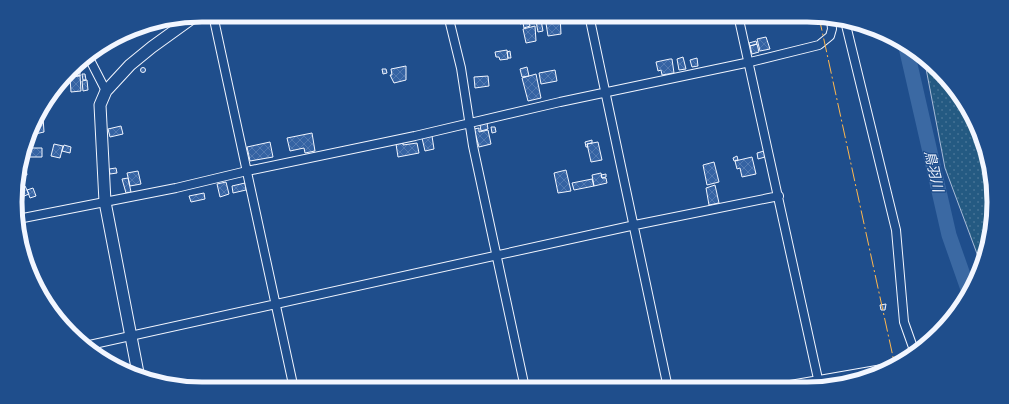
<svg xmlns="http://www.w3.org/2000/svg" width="1009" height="404" font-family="Overpass,'Noto Sans JP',sans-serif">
	<defs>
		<pattern id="grass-dots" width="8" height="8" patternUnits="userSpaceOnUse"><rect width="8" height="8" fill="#245a82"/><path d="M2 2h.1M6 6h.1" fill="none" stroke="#447295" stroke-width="1.8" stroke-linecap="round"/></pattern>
		<pattern id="building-cross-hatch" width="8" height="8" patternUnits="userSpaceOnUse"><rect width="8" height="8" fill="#3563a3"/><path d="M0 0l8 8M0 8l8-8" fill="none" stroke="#537ab1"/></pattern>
	</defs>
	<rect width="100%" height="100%" fill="#1f4e8c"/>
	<path fill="url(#grass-dots)" stroke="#a8bbd7" d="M924 58 930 61 975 119 994 190 984 262 982 267 945 168Z"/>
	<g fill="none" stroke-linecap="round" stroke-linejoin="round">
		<path stroke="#3b69a3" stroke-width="15" d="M906 47 949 235 969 292"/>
	</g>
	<path fill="url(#building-cross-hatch)" stroke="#f2f6ff" d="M525 15H534L535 21 529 22 530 26 524 28 523 23 520 24 518 16Z
		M560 15 561 34 548 36 545 17Z
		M541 20 543 31 538 32 536 21Z
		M535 26 536 41 526 43 523 29Z
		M766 37 770 49 760 51 757 39Z
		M756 41 757 44 750 46 749 43Z
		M757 44 759 52 752 54 750 46Z
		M507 50 508 59 500 60 499 57H496L495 52Z
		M510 51 511 58H508L507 52Z
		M683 57 686 69 679 70 677 59Z
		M697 58 698 66 692 67 690 60Z
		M670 59H672L674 73 662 75 661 70 658 71 656 62Z
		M406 66V80L394 83 390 75H392L391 69Z
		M527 67 529 76 522 77 520 69Z
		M140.5 70a2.5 2.5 0 1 1 5 0a2.5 2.5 0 1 1-5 0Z
		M382 69H386L387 73 383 74Z
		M73 70 80 72V76L70 77Z
		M555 70 557 81 541 84 539 73Z
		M82 74H85L86 80H83Z
		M536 74 541 98 528 101 522 78Z
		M80 75 81 91 71 92 70 78Z
		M488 76 489 86 475 88 474 77Z
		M87 80 88 90 83 91 82 81Z
		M43 117 44 132 35 134 34 127 37 118Z
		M487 123 488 129 481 131 480 125Z
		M121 126 123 134 110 137 108 129Z
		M491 127H495L496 132 492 133Z
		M479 128V132L488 130 491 144 479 147 474 129Z
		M312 133 315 151 305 153 304 148 290 151 287 138Z
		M432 136 434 149 425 151 422 138Z
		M592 140V143L587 144 588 147H586L585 142Z
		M270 142 273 157 250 161 247 147Z
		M598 142 602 160 591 162 587 144Z
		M403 143V145L417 143 419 153 398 157 396 144Z
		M54 144 63 146 60 158 51 156Z
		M64 145 71 147 70 153 62 151Z
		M27 148H42V157H25Z
		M764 151 765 157 758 159 757 153Z
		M24 156 27 175 17 176Z
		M737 156 738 160 734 161 733 158Z
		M752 157 756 174 742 177 740 168 737 169 735 161Z
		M714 162 719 182 707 185 703 165Z
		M116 168 117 173 110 174 109 169Z
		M566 170 571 191 558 193 554 173Z
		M138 171 141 184 130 186 127 173Z
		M601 173 602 178H606L607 183 594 186 592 175Z
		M606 174V177L602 178 601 175Z
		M128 178 131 192 126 193 122 179Z
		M592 179 594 186 574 190 572 183Z
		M226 182 229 194 220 197 217 184Z
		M245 183 246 190 233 193 232 186Z
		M715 185 719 203 709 205 706 188Z
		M25 186 29 194 17 199V188Z
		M33 188 36 196 30 198 27 190Z
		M204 193 205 199 191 202 189 196Z
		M886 304 885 310H881L880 305Z"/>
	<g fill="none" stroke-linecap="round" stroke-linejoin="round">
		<g stroke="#f2f6ff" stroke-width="10">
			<path id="street" d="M213 15 294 389
				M448 15 461 68 473 146 525 388
				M589 15 668 388
				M738 15 818 379
				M845 21 896 230 904 322 915 353
				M88 56 106 91
				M988 167 993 191
				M18 219 176 188 247 171 415 136 560 102 750 62 819 45 830 36 832 29 831 19
				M85 346 635 225 779 196
				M773 388 894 367"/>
		</g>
		<g stroke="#f2f6ff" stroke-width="13">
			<path id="secondary" d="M139 378 105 202 100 105 106 91 130 65 152 47 195 16"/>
		</g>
		<use href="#street" stroke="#1f4e8c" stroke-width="8"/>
		<use href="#secondary" stroke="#1f4e8c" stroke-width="11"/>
		<path stroke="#ffb74d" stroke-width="1" stroke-dasharray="14 3 2 3" stroke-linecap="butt" d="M819 17 895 366"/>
	</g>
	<g text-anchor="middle" stroke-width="3" stroke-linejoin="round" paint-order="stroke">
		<g font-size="14" font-style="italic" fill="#f2f6ff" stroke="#1f4e8c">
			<text transform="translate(934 171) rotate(77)" y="5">鳥羽川</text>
		</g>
	</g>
	<path d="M0 0H1009V404H0ZM202 22H807A180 180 0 0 1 987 202V202A180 180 0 0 1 807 382H202A180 180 0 0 1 22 202V202A180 180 0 0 1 202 22Z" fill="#1f4e8c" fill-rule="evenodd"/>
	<path fill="none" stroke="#f2f6ff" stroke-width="5" d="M202 22H807A180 180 0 0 1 987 202V202A180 180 0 0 1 807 382H202A180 180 0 0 1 22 202V202A180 180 0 0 1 202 22Z"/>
</svg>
